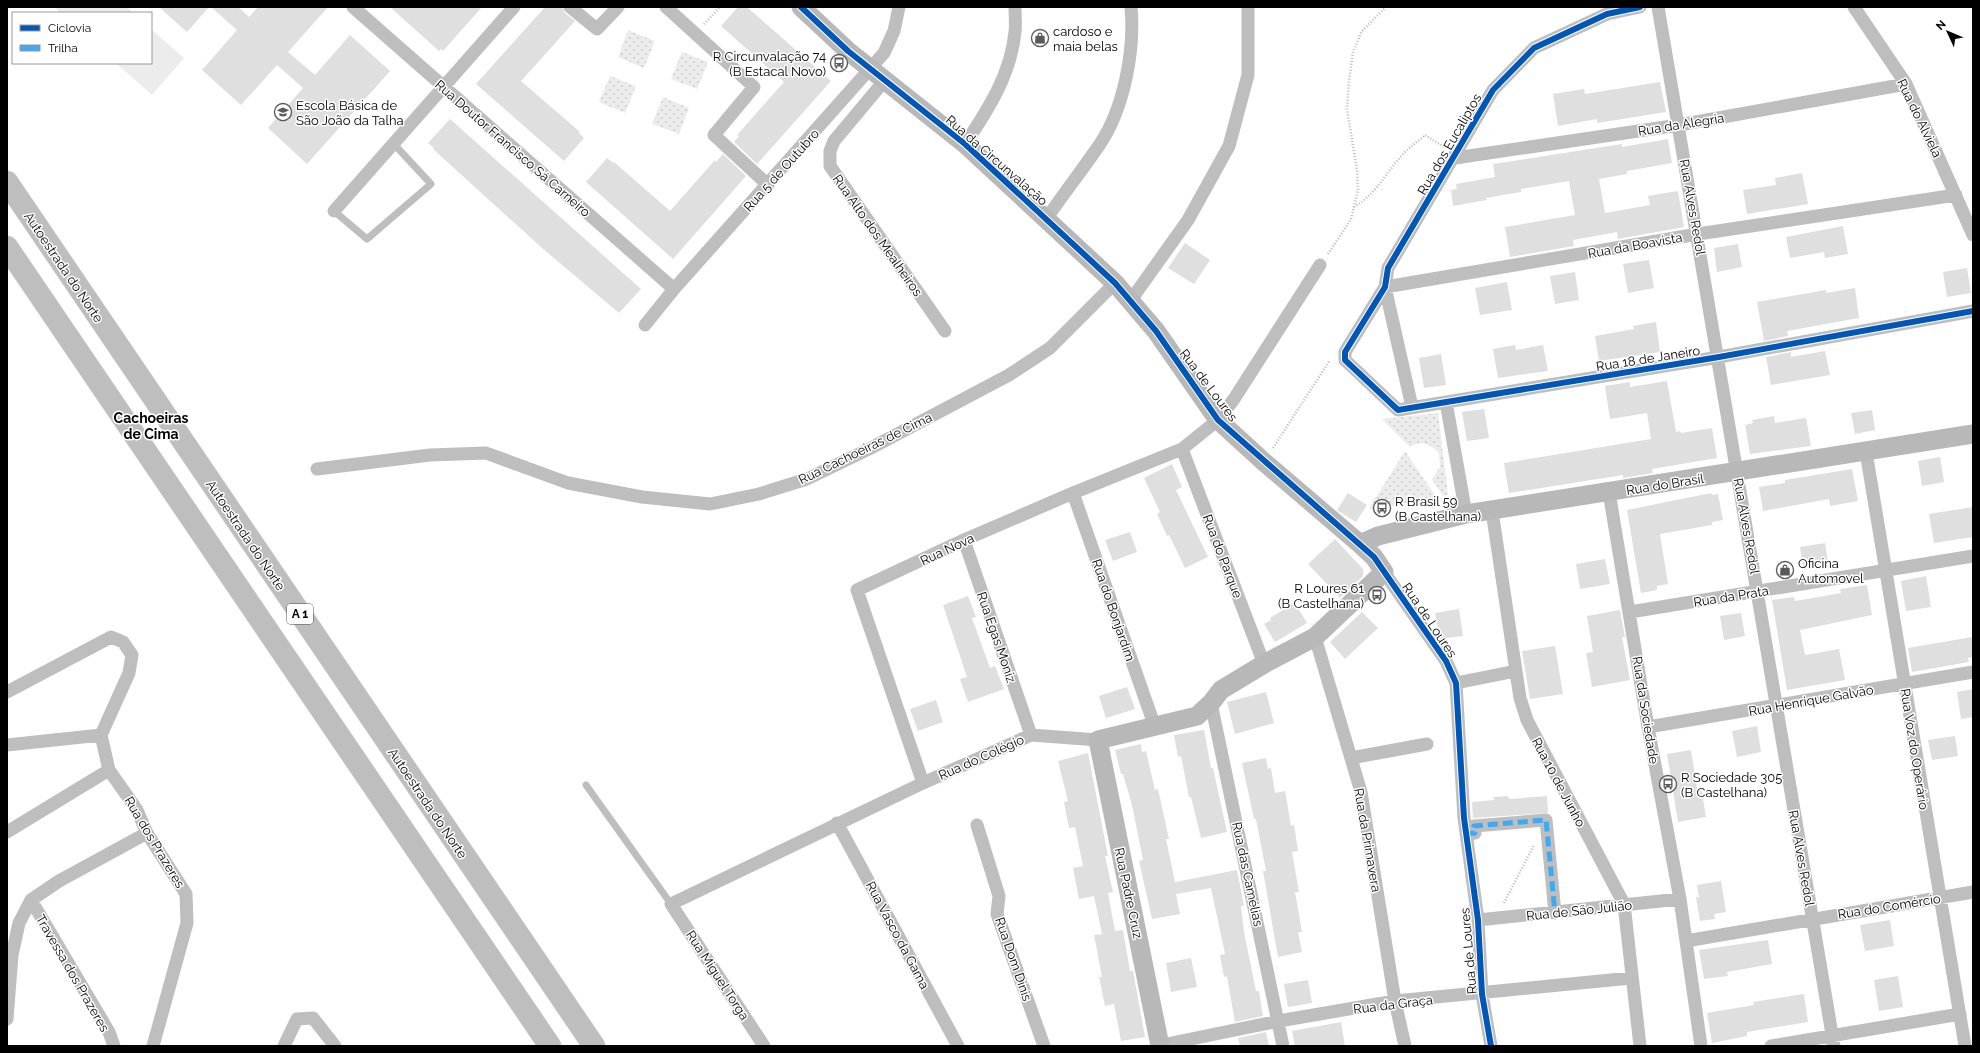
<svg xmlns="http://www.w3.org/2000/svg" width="1980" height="1053" font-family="Raleway,sans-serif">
	<defs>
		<pattern id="grass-dots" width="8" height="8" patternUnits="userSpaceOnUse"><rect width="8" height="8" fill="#ececec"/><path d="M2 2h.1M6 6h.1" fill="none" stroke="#c9c9c9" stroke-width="1.8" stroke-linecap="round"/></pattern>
	</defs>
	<rect width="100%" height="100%" fill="#fff"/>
	<path fill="url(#grass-dots)" d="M628 30 655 41 644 68 618 57Z
		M682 52 708 62 697 89 671 79Z
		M610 76 636 86 625 113 599 102Z
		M663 97 689 108 679 134 652 124Z
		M1438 413 1448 495 1443 496 1432 479 1440 467 1439 453C1431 444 1421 440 1410 447L1382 419Z
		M1405 451 1436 497 1371 510 1370 507Z"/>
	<path fill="#ececec" d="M54 7H127L133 13H61Z
		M151 29 184 58 152 95 116 63H151Z"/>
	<path fill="#dfdfdf" d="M159 7H209L187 32Z
		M211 7H238L249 17 258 7H328L288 52 315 75 350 35 390 71 307 164 268 128 303 88 277 65 241 105 202 70 237 30Z
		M390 7H482L443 51 441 49 439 51Z
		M545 7H562L565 13 575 21 521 81 580 132 579 133 584 138 564 161 476 84Z
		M738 7H747L831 81 757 164 734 142 739 136 737 135 784 82 721 26Z
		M1660 82 1666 112 1597 123V119L1558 126 1553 94 1584 89 1585 94Z
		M450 119 641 289 619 313 542 248 433 149 434 148 428 143Z
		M1668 139 1672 163 1627 171V174L1599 179 1605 213 1650 205 1648 196 1678 191 1684 227 1618 239 1617 232 1573 240 1574 246 1510 257 1505 227 1575 215 1569 181 1521 189V192L1486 198 1487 200 1453 206 1451 190 1457 189 1456 184 1495 177 1493 164 1622 144V147Z
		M723 154 746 176 673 259 586 182 607 158 613 163 614 162 670 211 715 160 716 162Z
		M1802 173 1808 204 1747 214 1743 190 1776 185 1775 178Z
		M1843 226 1848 254 1825 258 1824 252 1790 258 1786 237Z
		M1185 243 1210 260 1194 284 1168 268Z
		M1738 244 1742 267 1717 272 1714 248Z
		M1649 260 1654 288 1628 293 1623 264Z
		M1967 268 1971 293 1947 297 1943 272Z
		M1575 272 1579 300 1555 304 1550 276Z
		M1507 282 1512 310 1480 315 1475 288Z
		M1855 288 1859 318 1787 331 1788 336 1764 341 1757 302 1826 290V293Z
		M1656 322 1660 352 1599 361 1595 336 1634 329 1633 326Z
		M1515 345 1516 350 1543 345 1548 371 1498 378 1493 349Z
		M1825 351 1830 375 1771 385 1766 357 1791 352V357Z
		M1441 354 1446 385 1424 388 1419 358Z
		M1667 381 1676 432 1680 431 1681 433 1712 428 1717 458 1652 469 1653 473 1623 478V475L1509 493 1504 463 1651 439 1647 413 1610 419 1605 386 1630 382V387Z
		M1484 409 1489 438 1467 441 1462 412Z
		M1872 410 1875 430 1855 434 1851 413Z
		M1774 416 1775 423 1806 418 1811 446 1750 454 1745 425 1753 423 1752 420Z
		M1940 457 1944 482 1922 486 1918 461Z
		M1172 464 1182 487 1176 490 1208 557 1185 568 1169 535 1167 536 1157 514 1160 512 1144 478Z
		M1852 469 1858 501 1830 506 1829 499 1763 511 1759 487 1785 483V480Z
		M1348 493 1367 505 1356 522 1337 510Z
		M1711 493 1712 495 1718 494 1723 520 1712 522V525L1660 534 1668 584 1657 586V590L1641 593 1627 510Z
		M1973 507V537L1934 543 1929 514Z
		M1130 532 1137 552 1113 561 1105 540Z
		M1335 539 1363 569V576L1340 598 1308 564Z
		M1825 543 1828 563 1803 567 1800 547Z
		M1605 559 1610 584 1580 589 1576 564Z
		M1926 576 1931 607 1906 611 1901 581Z
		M1867 585 1872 615 1800 630 1805 655 1839 649 1845 680 1787 690 1772 600 1794 597 1795 601 1841 593 1840 589Z
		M968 596 976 617 972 618 990 668 995 666 1004 689 968 702 960 679 967 677 943 605Z
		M1293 604 1294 606 1296 605 1307 623 1275 642 1264 624 1271 620 1270 618Z
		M1459 609 1463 636 1440 639 1435 613Z
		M1620 610 1625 637H1622L1630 680 1592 687 1586 653 1593 652 1587 616Z
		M1362 612 1378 628 1345 659 1330 642Z
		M1741 613 1745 636 1724 640 1720 616Z
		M1972 637 1973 657 1968 658 1969 662 1912 672 1908 648Z
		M1555 646 1563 694 1530 699 1522 651Z
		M1127 687 1135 709 1106 718 1099 696Z
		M1973 689V717L1961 719 1957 692Z
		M1266 692 1274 723 1235 734 1227 702Z
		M936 700 943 722 918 731 910 709Z
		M1757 726 1761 752 1737 757 1732 731Z
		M1204 730 1211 768H1213L1227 832 1201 838 1191 797H1189L1181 756 1178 757 1174 735Z
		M1955 736 1958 756 1932 760 1928 740Z
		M1141 744 1142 752 1146 751 1155 790 1158 789 1169 839H1166L1175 882 1237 870 1244 906H1241L1244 932 1256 991H1259L1263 1016 1235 1022 1227 976 1224 977 1220 955 1225 954 1211 888 1176 894 1180 914 1152 919 1139 861 1143 860 1132 805 1123 774H1121L1115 750Z
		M1691 750 1697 788 1701 787 1706 817 1678 822 1667 754Z
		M1088 753 1108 856H1105L1113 892 1108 893 1115 931 1123 930 1130 971H1133L1145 1037 1121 1041 1114 1004 1105 1006 1099 977H1102L1094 935 1102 934 1094 896 1079 899 1073 868 1083 866 1075 827 1069 828 1064 802 1068 801 1058 761Z
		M1266 758 1268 769 1271 768 1275 793 1285 791 1291 826 1294 825 1298 851 1292 852 1299 892H1295L1302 932H1298L1302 952 1278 957 1263 871H1266L1256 819H1254L1242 763Z
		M1508 796 1509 799 1547 796 1548 813 1473 818 1472 802 1494 800 1493 797Z
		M1721 881 1726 912 1714 914 1715 919 1700 921 1696 897H1699L1697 885Z
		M1890 920 1894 946 1865 951 1860 925Z
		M1768 940 1772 964 1727 972 1728 976 1704 979 1699 950Z
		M1191 958 1197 987 1171 992 1166 963Z
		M1898 976 1903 1007 1879 1011 1874 980Z
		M1308 980 1312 1003 1288 1007 1284 984Z
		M1804 994 1808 1022 1747 1032V1036L1712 1043 1707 1013 1754 1005 1753 1002Z
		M1341 1022 1345 1046H1295L1292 1031Z
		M1266 1032 1269 1046H1240L1238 1038Z"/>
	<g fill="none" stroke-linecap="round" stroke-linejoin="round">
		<g stroke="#dbdbdb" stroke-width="23">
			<path id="highway" d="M7 182 594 1046
				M7 247 550 1046"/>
		</g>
		<path stroke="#b9b9b9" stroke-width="2.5" stroke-dasharray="1 2" stroke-linecap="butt" d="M704 24 720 7
			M1354 207C1378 193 1387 170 1406 151 1411 146 1419 141 1425 135L1444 147
			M1328 254 1351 219 1358 190 1357 170 1347 109 1349 81 1353 52 1362 31 1386 7
			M1273 448 1330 360
			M1504 903 1534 845"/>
		<path stroke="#bebebe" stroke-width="7" d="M334 211 367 239 431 184 393 143
			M586 785 671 904"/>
		<path stroke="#bebebe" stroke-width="13" d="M353 7 674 289
			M570 7 597 29 618 7
			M666 7 754 87 714 135 768 185
			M1640 7 1607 14 1534 48 1493 90 1388 268 1385 287 1345 352V360L1398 410 1719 357 1973 311
			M1658 7 1834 1046
			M1854 7 1906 84 1973 235
			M885 80 834 141 830 151V166L945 331
			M965 144C988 110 1011 74 1015 32 1016 24 1015 15 1015 7
			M1455 158 1679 125 1906 84
			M334 211 514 7
			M1047 218C1064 193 1083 169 1100 144 1124 108 1135 50 1131 7
			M1131 300 1188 220 1229 146 1248 75V7
			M645 325 674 289 884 53 894 31 899 7
			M1446 402 1466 514
			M1412 407 1385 287 1698 234 1956 195
			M1182 449 1264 664
			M1866 452 1965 1046
			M317 469 430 455 486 453 568 483 642 497 710 504 759 494 807 479 871 448 1009 375 1050 348 1115 283
			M1609 492 1648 727 1680 899 1701 1046
			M1073 493 1155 727
			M1492 511 1520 698 1527 720 1624 904 1640 1046
			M964 540 1031 735
			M1384 572 1446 661 1456 683 1464 818 1478 920 1482 994 1491 1046
			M1630 612 1973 556
			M1315 637 1361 792 1395 1001 1405 1046
			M1456 683 1516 671
			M7 692 111 637 123 642 132 655 129 673 101 735 109 770 137 810 147 833 186 894 187 923 153 1046
			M1211 703 1283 1046
			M1648 727 1973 672
			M7 745 101 735
			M1351 758 1427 744
			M923 783 857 590 964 540 1073 493 1182 449 1218 420 1234 399 1320 265
			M837 823 958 1046
			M977 825 999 896 997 914 1044 1046
			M7 832 109 770
			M1466 834 1475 833 1474 826 1546 820 1555 913
			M31 900 109 1032 114 1046
			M1478 920 1680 899
			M1686 941 1973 892
			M7 1019 12 955 19 923 31 900 59 881 147 833
			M284 1046 297 1019 313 1018 335 1046
			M764 1046 671 904 923 783 1031 735 1098 740
			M1157 1046 1279 1021 1395 1001 1631 978
			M1771 1046 1960 1014"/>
		<path stroke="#b8b8b8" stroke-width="19" d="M801 7 848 51 965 144 1115 283 1156 331 1218 420 1264 462 1360 544 1374 557 1384 572 1315 637 1264 664 1221 690 1211 703 1197 716 1098 740 1160 1046
			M1360 544 1378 536 1466 514 1973 434"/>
		<use href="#highway" stroke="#bebebe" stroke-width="22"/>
		<path stroke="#3fa9f5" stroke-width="5" stroke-dasharray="10 5" stroke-linecap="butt" d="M1466 834 1475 833 1474 826 1546 820 1555 913"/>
		<g stroke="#fff" stroke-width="8">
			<path id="cycleway" d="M801 7 848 51 965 144 1115 283 1156 331 1218 420 1374 557 1446 661 1456 683 1464 818 1478 920 1482 994 1491 1046
				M1640 7 1607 14 1534 48 1493 90 1388 268 1385 287 1345 352V360L1398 410 1719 357 1973 311"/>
		</g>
		<use href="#cycleway" stroke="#0057b8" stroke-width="6"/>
	</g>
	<defs>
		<g id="shop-ring" transform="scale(0.9)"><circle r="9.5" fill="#fff" stroke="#595959" stroke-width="1.5"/><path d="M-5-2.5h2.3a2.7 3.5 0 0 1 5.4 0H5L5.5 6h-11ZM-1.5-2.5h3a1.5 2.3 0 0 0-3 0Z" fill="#595959"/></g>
		<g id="bus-ring" transform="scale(0.9)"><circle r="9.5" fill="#fff" stroke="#595959" stroke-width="1.5"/><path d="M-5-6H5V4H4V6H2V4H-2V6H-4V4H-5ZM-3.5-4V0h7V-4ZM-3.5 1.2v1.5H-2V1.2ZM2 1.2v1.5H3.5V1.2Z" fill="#595959"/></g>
		<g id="school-ring" transform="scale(0.9)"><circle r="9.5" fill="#fff" stroke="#595959" stroke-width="1.5"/><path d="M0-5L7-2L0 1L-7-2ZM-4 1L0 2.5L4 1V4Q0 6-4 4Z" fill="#595959"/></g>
	</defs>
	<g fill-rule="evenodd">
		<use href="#shop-ring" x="1040" y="38"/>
		<use href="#bus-ring" x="839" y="63"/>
		<use href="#school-ring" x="283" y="112"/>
		<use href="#bus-ring" x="1382" y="508"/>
		<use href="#shop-ring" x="1785" y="570"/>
		<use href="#bus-ring" x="1377" y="595"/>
		<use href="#bus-ring" x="1668" y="784"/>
	</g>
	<g text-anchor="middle" stroke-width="3" stroke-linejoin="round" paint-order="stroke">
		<rect fill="#fff" stroke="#4c4c4c" stroke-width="1" x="287" y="604" width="26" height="20" rx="3"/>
		<g font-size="12" font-weight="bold" fill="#000">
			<text x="300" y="618">A 1</text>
		</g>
		<g font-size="13" fill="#000" stroke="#fff" text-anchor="start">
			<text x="1053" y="36">cardoso e<tspan x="1053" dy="15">maia belas</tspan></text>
			<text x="826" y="61" text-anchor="end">R Circunvalação 74<tspan x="826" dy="15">(B Estacal Novo)</tspan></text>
			<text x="296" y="110">Escola Básica de<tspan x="296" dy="15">São João da Talha</tspan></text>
			<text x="1395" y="506">R Brasil 59<tspan x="1395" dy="15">(B Castelhana)</tspan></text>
			<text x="1798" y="568">Oficina<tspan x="1798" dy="15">Automovel</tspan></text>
			<text x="1364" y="593" text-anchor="end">R Loures 61<tspan x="1364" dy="15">(B Castelhana)</tspan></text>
			<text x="1681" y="782">R Sociedade 305<tspan x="1681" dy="15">(B Castelhana)</tspan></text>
		</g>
		<g font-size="13" fill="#000" stroke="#fff">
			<text transform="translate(1920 118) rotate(64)" y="5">Rua do Alviela</text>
			<text transform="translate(1681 124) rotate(-9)" y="5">Rua da Alegria</text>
			<text transform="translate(1449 144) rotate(-60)" y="5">Rua dos Eucaliptos</text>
			<text transform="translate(513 148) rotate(41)" y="5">Rua Doutor Francisco Sá Carneiro</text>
			<text transform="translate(997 160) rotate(41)" y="5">Rua da Circunvalação</text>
			<text transform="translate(781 170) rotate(-48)" y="5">Rua 5 de Outubro</text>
			<text transform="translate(1693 207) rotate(80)" y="5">Rua Alves Redol</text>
			<text transform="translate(878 235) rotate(55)" y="5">Rua Alto dos Mealheiros</text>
			<text transform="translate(1635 245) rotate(-10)" y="5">Rua da Boavista</text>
			<text transform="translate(64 267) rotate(56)" y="5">Autoestrada do Norte</text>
			<text transform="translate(1648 358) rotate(-9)" y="5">Rua 18 de Janeiro</text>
			<text transform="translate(1209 385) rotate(53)" y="5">Rua de Loures</text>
			<text transform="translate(865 448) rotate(-26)" y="5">Rua Cachoeiras de Cima</text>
			<text transform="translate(1665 484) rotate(-9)" y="5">Rua do Brasil</text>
			<text transform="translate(1747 526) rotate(80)" y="5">Rua Alves Redol</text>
			<text transform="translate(246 535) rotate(56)" y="5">Autoestrada do Norte</text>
			<text transform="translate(947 549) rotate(-25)" y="5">Rua Nova</text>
			<text transform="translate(1223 556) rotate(69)" y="5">Rua do Parque</text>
			<text transform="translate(1731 596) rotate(-9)" y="5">Rua da Prata</text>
			<text transform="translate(1114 610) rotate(71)" y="5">Rua do Bonjardim</text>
			<text transform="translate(1430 620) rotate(56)" y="5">Rua de Loures</text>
			<text transform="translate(997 637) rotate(71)" y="5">Rua Egas Moniz</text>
			<text transform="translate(1811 700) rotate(-10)" y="5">Rua Henrique Galvão</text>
			<text transform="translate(1646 710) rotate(81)" y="5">Rua da Sociedade</text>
			<text transform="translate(1915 749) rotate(81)" y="5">Rua Voz do Operário</text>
			<text transform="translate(981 757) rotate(-24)" y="5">Rua do Colégio</text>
			<text transform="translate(1559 782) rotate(62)" y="5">Rua 10 de Junho</text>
			<text transform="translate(428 803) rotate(56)" y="5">Autoestrada do Norte</text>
			<text transform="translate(1368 840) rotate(80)" y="5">Rua da Primavera</text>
			<text transform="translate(155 842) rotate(59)" y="5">Rua dos Prazeres</text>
			<text transform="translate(1802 858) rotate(80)" y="5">Rua Alves Redol</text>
			<text transform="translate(1248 874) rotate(78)" y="5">Rua das Camélias</text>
			<text transform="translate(1129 893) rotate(78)" y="5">Rua Padre Cruz</text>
			<text transform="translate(1889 906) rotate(-9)" y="5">Rua do Comércio</text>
			<text transform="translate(1579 910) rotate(-6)" y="5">Rua de São Julião</text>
			<text transform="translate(898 935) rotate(62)" y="5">Rua Vasco da Gama</text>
			<text transform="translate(1468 951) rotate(-95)" y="5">Rua de Loures</text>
			<text transform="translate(1014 959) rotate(71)" y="5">Rua Dom Dinis</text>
			<text transform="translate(73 973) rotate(60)" y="5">Travessa dos Prazeres</text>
			<text transform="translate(718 975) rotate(57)" y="5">Rua Miguel Torga</text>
			<text transform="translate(1393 1004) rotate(-7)" y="5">Rua da Graça</text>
		</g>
		<g font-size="14" font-weight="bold" fill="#000" stroke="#fff">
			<text x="151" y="423">Cachoeiras<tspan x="151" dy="16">de Cima</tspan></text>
		</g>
	</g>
	<rect width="1980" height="1053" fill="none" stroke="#000000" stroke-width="16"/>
	<rect x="12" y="12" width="140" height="52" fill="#ffffff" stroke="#999999"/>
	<rect x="20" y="25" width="20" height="6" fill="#0057b8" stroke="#999999"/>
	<text x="48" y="32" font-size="12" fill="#000000">Ciclovia</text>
	<rect x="20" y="45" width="20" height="6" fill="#3fa9f5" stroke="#999999"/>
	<text x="48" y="52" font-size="12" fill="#000000">Trilha</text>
	<g transform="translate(1948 32) rotate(314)" stroke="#ffffff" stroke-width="3" paint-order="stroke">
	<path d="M0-3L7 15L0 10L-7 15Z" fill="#000000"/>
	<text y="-6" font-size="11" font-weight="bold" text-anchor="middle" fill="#000000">N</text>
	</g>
</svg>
